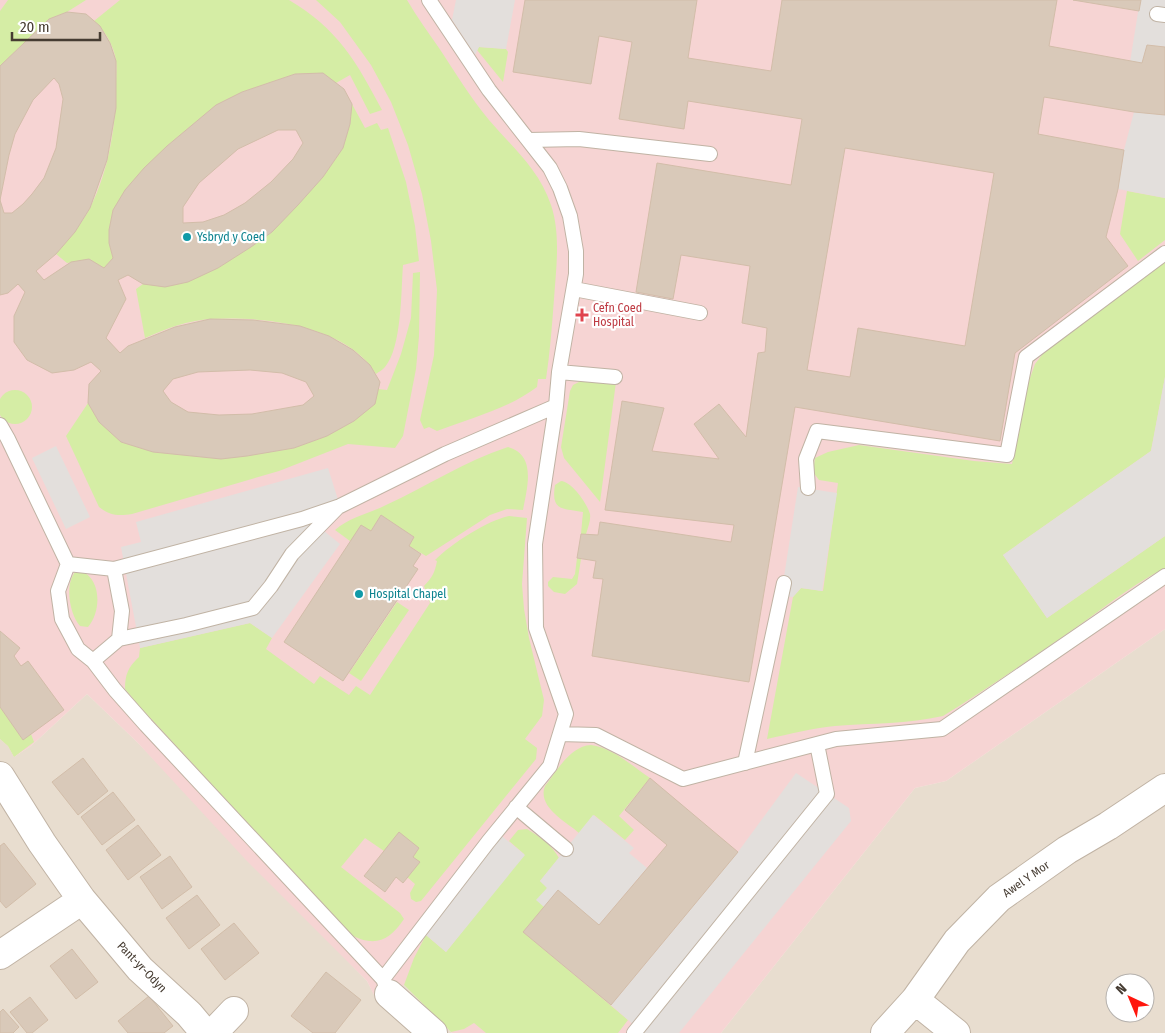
<svg xmlns="http://www.w3.org/2000/svg" width="1165" height="1033" font-family="'Fira Sans Condensed',sans-serif">
	<rect width="100%" height="100%" fill="#f3ece2"/>
	<path fill="#e8ddcf" fill-rule="evenodd" d="M1165 629V1033H721L915 788 946 781ZM1115 983H1145V1013H1115Z
		M87 694 137 742 367 981 379 1004 389 994 404 985 452 1033H0V739L8 746 14 757 31 746Z"/>
	<path fill="#f6d4d3" d="M0 0H1165V629L946 781 915 788 721 1033H452L404 985 389 994 379 1005 367 981 246 860 137 742 87 694 31 746 14 757 8 746 0 739Z"/>
	<path fill="#d5eda5" d="M8 0H86L67 12 49 19 0 66V11Z
		M120 0H289C338 29 356 61 382 110L370 114 350 75 336 83 323 73 295 74 242 92 216 105 167 146 113 210 109 230V243L113 258 104 268 89 259 67 263 56 254C69 239 81 225 90 208 109 170 116 126 116 84 116 76 117 68 116 61 114 46 105 30 94 21Z
		M316 0H407C417 17 428 32 439 48 455 72 470 97 489 120 512 147 539 169 551 205 561 235 556 269 554 299 552 326 550 352 546 379H538L537 387C508 409 470 418 437 431L429 427 424 429 420 420 434 355 437 290 431 241 422 194 408 145 391 102 371 65 340 22Z
		M479 47 506 49 508 52 503 82 477 50Z
		M352 104 365 128 377 123 381 130 388 128 406 182 415 226 419 261 403 265C401 291 402 347 385 367 383 370 378 372 376 374 347 325 263 316 211 319 189 320 165 329 145 338L136 289 143 284 218 268 272 232 323 177 343 148 350 124Z
		M1127 191 1165 198V240L1138 261 1120 234Z
		M1165 262V377L1151 451 1003 555 1047 618 1165 536V568C1126 588 1094 616 1058 640 1020 666 982 692 943 716 908 724 872 723 835 726 812 728 790 734 767 739L793 597 801 588 823 591 838 483 819 480 813 472 815 458 828 452 859 445 974 461 1012 464 1025 392 1035 364 1048 347Z
		M420 272 419 336 416 369 403 436 395 448 348 444 279 471 132 514C119 516 110 516 99 507L66 436 88 403 99 422 121 442 154 452 221 459 294 448 327 436 354 421 374 404 378 389 387 390 401 354 411 318 413 273Z
		M583 380 616 382 600 502 564 458 561 447 570 391 573 385Z
		M-2 407a17 17 0 1 1 34 0a17 17 0 1 1-34 0Z
		M508 447C537 455 527 488 523 510L507 509 490 515 426 556 409 546 414 537 381 515 371 531 350 541 335 530C350 517 368 514 386 505 427 486 465 461 508 447Z
		M561 481C572 482 587 503 590 514 591 520 588 528 586 534H581L583 512C561 508 551 511 555 485Z
		M509 516 527 518 522 584 524 609 529 638 544 700 542 716 525 739 537 748 536 759 421 901 416 902 411 899 410 893 415 884 407 877 419 862 413 857 419 848 384 851 365 838 341 867 400 913 404 919C390 940 376 947 353 936L141 708 125 689C125 675 128 667 139 657L140 648 250 623 272 638 266 649 314 684 320 676 349 695 356 686 370 695 430 603 424 586C432 578 435 572 437 561L435 560C451 544 488 520 509 516Z
		M577 558 581 559 577 584 565 594 554 592 548 586V582L553 577 572 579 575 574Z
		M77 570C102 575 102 611 88 627L80 626C69 614 64 581 77 570Z
		M397 602 409 610 361 681 349 673Z
		M0 707 31 734 34 742 14 757 8 746 0 739Z
		M591 745C613 748 632 766 650 778L619 816 634 830 625 840 594 815 579 833C565 821 537 807 545 786 557 771 570 746 591 745Z
		M527 829C540 837 551 844 559 858L540 881 547 887 544 907 523 932 628 1020 618 1033H486L474 1023 464 1029 451 1032 404 985 414 958 426 935 446 952 524 854 509 841 518 830Z"/>
	<path fill="#e3dfdc" d="M456 0H515L506 49 479 47 475 55 452 20Z
		M1140 0H1165V47L1147 45 1142 63 1130 62Z
		M1134 112 1165 115V198L1118 189 1124 150Z
		M1165 377V536L1047 618 1003 555 1151 451Z
		M56 446 90 517 66 529 32 458Z
		M328 468 340 506 324 531 340 544 272 638 250 623 140 648 121 547 141 542 136 522Z
		M798 487 837 493 822 591 801 588 793 597 781 596Z
		M796 773 849 808 851 821 679 1033H643L611 1005 738 852Z
		M593 815 634 848 629 853 647 868 599 925 558 891 544 907 536 900 547 888 540 881Z
		M497 832 525 855 446 952 420 930Z"/>
	<path fill="#d9c9b9" stroke="#d2bda9" fill-rule="evenodd" d="M525 0H697L688 58 771 71 782 0H1057L1049 46 1142 63 1147 45 1165 47V115L1134 112 1044 97 1038 134 1124 150 1118 189 1106 237 1128 266 1015 353 1000 441 795 407 749 682 592 656 603 579 593 578 596 561 577 558 581 534 598 535 600 522 731 542 734 525 605 510 622 401 664 408 652 451 719 459 694 424 719 404 746 437 758 353 765 352 767 328 742 323 750 266 681 255 673 299 636 292 657 163 791 185 802 119 688 101 684 129 619 119 632 42 599 36 591 84 513 72ZM845 148 994 173 965 346 858 328 850 377 807 370Z
		M1073 0H1141L1139 11Z
		M67 12 86 14 100 26 110 43 116 61V108L107 160 90 208 75 232 56 254 36 271 44 280 71 262 89 259 104 268 113 258 109 243V230L113 210 125 190 144 168 167 146 216 105 242 92 295 74 323 73 344 89 352 104 350 124 343 148 323 177 298 205 272 232 251 247 218 268 188 282 165 287 143 284 128 275 118 280 126 299 106 338 120 353 128 346 175 327 210 319 253 320 300 326 329 336 353 350 370 365 380 382 375 404 354 421 327 436 294 448 247 456 221 459 153 452 121 442 99 422 88 403 89 384 101 371 91 362 74 370 52 373 27 360 14 342V316L25 292 18 284 8 293 0 295V66L49 19ZM54 78 59 84 63 99 56 148 44 178 32 194 23 204 12 213H4L0 200 9 155 15 134 33 100ZM278 130H296L303 143 293 159 271 182 245 203 224 215 203 222 183 223V207L199 183 238 149ZM250 370 282 373 306 382 314 396 303 405 252 414 219 415 188 412 171 402 163 391 173 379 198 372Z
		M381 515 414 537 409 546 421 554 413 566 418 569 343 681 284 642 361 525 371 531Z
		M0 631 20 648 14 656 21 666 28 661 64 710 23 740 0 707Z
		M83 758 108 791 78 815 52 782Z
		M650 778 738 852 611 1005 523 932 558 890 599 925 667 845 625 810Z
		M113 792 135 820 102 845 81 817Z
		M138 825 161 855 128 880 106 850Z
		M399 832 419 848 413 857 420 862 403 883 396 877 385 892 364 876Z
		M4 843 36 884 6 908 0 901V846Z
		M170 856 192 887 162 909 140 877Z
		M197 895 220 925 189 949 166 918Z
		M234 923 259 953 225 980 201 949Z
		M72 949 98 982 76 999 50 966Z
		M326 972 361 1000 335 1033H313L291 1016Z
		M149 996 173 1026 164 1033H128L118 1021Z
		M30 997 48 1020 32 1033H27L10 1012Z
		M3 1009 19 1027 13 1033H0V1012Z"/>
	<g fill="none" stroke-linecap="round" stroke-linejoin="round">
		<g stroke="#c0b3a4" stroke-width="16">
			<path id="lane" d="M1157 14 1165 15
				M529 140 579 139 710 154
				M574 289 700 313
				M559 372 615 377
				M0 425 8 439 68 564
				M808 488 806 459 817 431 1007 455 1026 357 1165 253
				M114 569 302 519 340 506 445 454 556 406
				M119 639 186 625 253 608 271 586 292 554 337 508
				M93 661 119 639 122 611 114 569 68 564 58 591 62 619 78 649 93 661 115 690 146 725 383 979
				M560 734 596 735 683 779 836 739 942 729 1165 576
				M745 763 784 583
				M516 807 566 849
				M389 994 383 979 488 842 550 766 566 714 536 628 535 544 556 406 559 372 576 274V251L570 216 560 188 550 168 489 90 429 0
				M634 1033 827 794 817 744"/>
		</g>
		<g stroke="#c0b3a4" stroke-width="30">
			<path id="street" d="M0 776 42 843 82 900 140 969 189 1014 205 1033
				M0 955 82 900
				M389 994 433 1033
				M915 1000 956 1033
				M213 1033 234 1011
				M885 1033 915 1000 957 941 999 898 1067 850 1108 826 1165 788"/>
		</g>
		<use href="#lane" stroke="#fff" stroke-width="14"/>
		<use href="#street" stroke="#fff" stroke-width="28"/>
	</g>
	<g fill="#0f9aa8" stroke="#fff" stroke-width="2">
		<circle cx="187" cy="237" r="5"/>
		<circle cx="359" cy="594" r="5"/>
	</g>
	<path fill="#e0444e" stroke="#fff" stroke-width="2" d="M579.5 307.5h5v5h5v5h-5v5h-5v-5h-5v-5h5z"/>
	<g text-anchor="middle" stroke-width="4.5" stroke-linejoin="round" paint-order="stroke">
		<g font-size="12" fill="#0d838f" stroke="#fff" text-anchor="start">
			<text x="197" y="241">Ysbryd y Coed</text>
			<text x="369" y="598">Hospital Chapel</text>
		</g>
		<g font-size="12" fill="#be3a42" stroke="#fff" text-anchor="start">
			<text x="593" y="312">Cefn Coed<tspan x="593" dy="14">Hospital</tspan></text>
		</g>
		<g font-size="12" fill="#463c32" stroke="#fff">
			<text transform="translate(1026 879) rotate(-35)" y="4">Awel Y Mor</text>
			<text transform="translate(142 967) rotate(46)" y="4">Pant-yr-Odyn</text>
		</g>
	</g>
	<g transform="translate(1130 998) rotate(316)"><circle r="24" fill="#ffffff" stroke="#b5b1ad"/>
	<path d="M0-4L9 19L0 12L-9 19Z" fill="#ff160d"/>
	<text y="-8" font-size="14" font-weight="bold" text-anchor="middle" fill="#463c32">N</text>
	</g>
	<path d="M12 32v8h88v-8" fill="none" stroke="#463c32" stroke-width="2.5"/>
	<text x="20" y="32" font-size="15" fill="#463c32" stroke="#ffffff" stroke-width="4" paint-order="stroke">20 m</text>
</svg>
